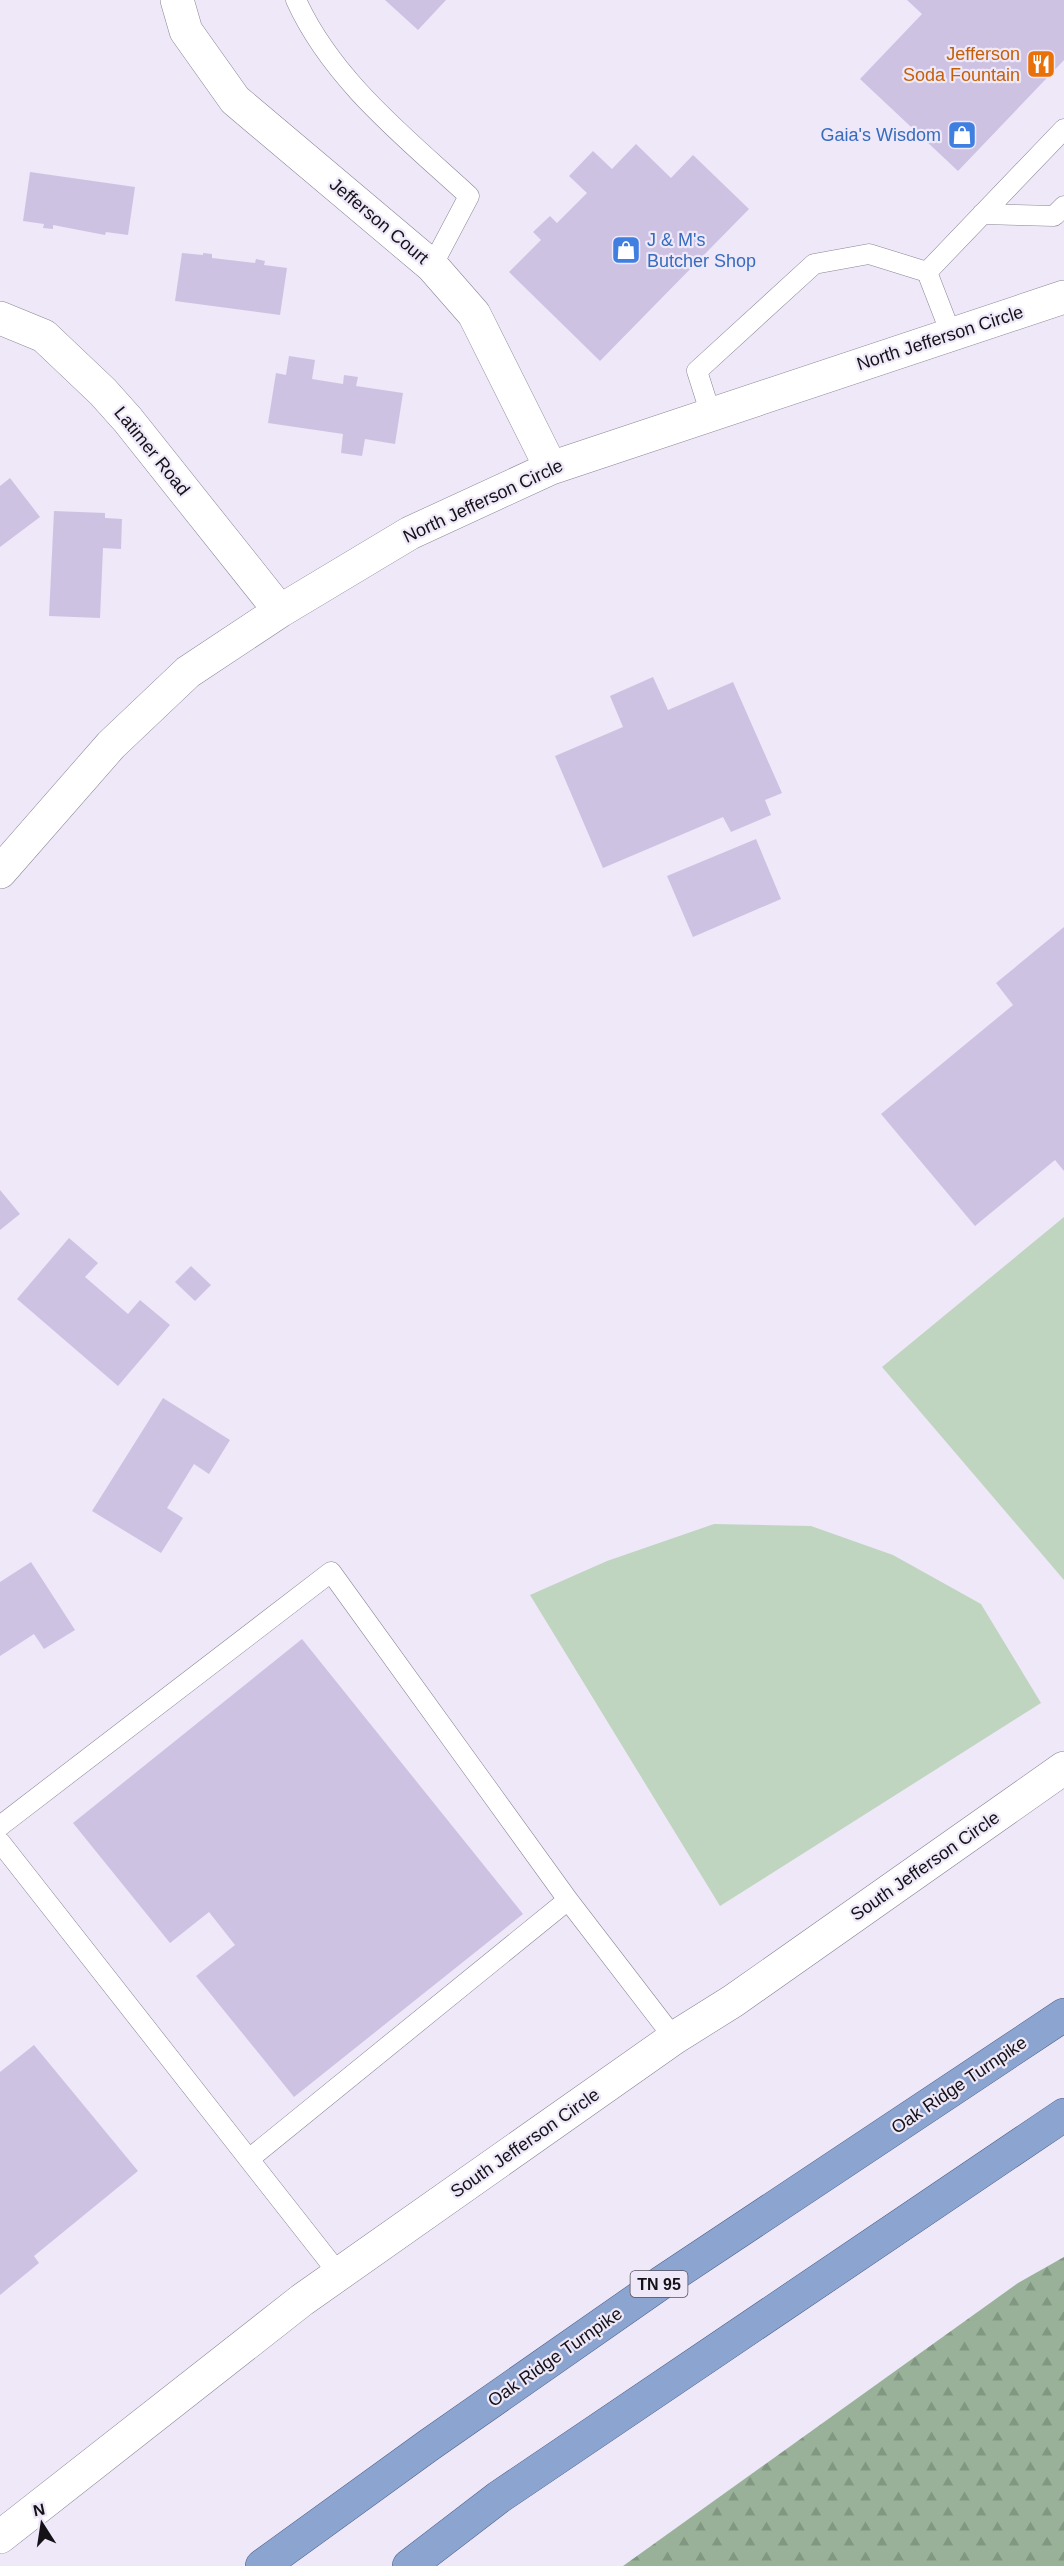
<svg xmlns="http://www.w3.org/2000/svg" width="1064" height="2566" font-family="Helvetica,sans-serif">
	<defs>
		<pattern id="forest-firs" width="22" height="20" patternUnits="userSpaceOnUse" patternTransform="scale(1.5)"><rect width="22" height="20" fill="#98b198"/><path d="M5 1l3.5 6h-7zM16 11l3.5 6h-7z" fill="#829782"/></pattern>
	</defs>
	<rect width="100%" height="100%" fill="#eee8f9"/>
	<path fill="#c0d5c0" d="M1064 1217V1580L882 1367Z
		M714 1524 811 1526 893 1555 981 1604 1041 1703 720 1906 530 1595 607 1561Z"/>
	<path fill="url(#forest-firs)" d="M1064 2257V2566H623L1018 2283Z"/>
	<path fill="#cec2e2" d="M385 0H446L418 30Z
		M907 0H1064V60L958 171 860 79 922 14Z
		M636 144 671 178 693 155 749 209 600 361 509 272 541 240 533 232 550 216 557 223 587 193 569 176 593 151 612 169Z
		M30 172 135 187 128 235 106 232 105 235 53 225V229L43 228 44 224 23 221Z
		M182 253 203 255V253L212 254V258L255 263 256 259 265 261 264 265 287 268 280 315 175 301Z
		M289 356 315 360 312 379 343 384 344 375 358 377 356 386 403 393 395 444 365 439 362 456 341 453 343 434 268 423 276 373 286 375Z
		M10 478 40 517 0 547V486Z
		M54 511 105 513V518L122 519 121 549 103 548 100 618 49 616Z
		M653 677 668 710 733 682 782 793 765 800 771 815 731 832 723 817 603 868 555 756 623 727 610 696Z
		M756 839 781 899 693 937 667 876Z
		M1064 927V1171L1055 1160 975 1226 881 1114 1013 1005 996 983Z
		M0 1190 20 1214 0 1230Z
		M69 1238 98 1263 85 1277 128 1314 140 1300 170 1325 118 1386 17 1299Z
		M191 1266 211 1285 195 1301 175 1282Z
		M163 1398 230 1440 209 1474 194 1464 167 1508 183 1518 161 1553 92 1511Z
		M31 1562 75 1630 44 1649 34 1634 0 1656V1582Z
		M302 1639 523 1914 294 2097 196 1976 235 1945 209 1912 170 1943 73 1823Z
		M34 2045 138 2171 34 2256 39 2263 0 2295V2072Z"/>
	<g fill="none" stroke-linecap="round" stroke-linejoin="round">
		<g stroke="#8b8594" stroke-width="21">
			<path id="service" d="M296 0C332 80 406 138 469 196L432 266
				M982 214 1054 216 1064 206
				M951 334 927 272 1064 129
				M711 415 697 371 814 264 869 254 927 272
				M0 1826 331 1572 568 1900 674 2038
				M0 1842 339 2274
				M249 2159 568 1900"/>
		</g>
		<g stroke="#8b8594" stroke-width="34">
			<path id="minor" d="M177 0 186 31 235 100 432 266 474 314 551 468
				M0 318 44 336 103 392 128 420 280 611
				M0 872 111 745 188 672 280 611 410 533 551 468 1064 297
				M0 2537 302 2300 674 2038 733 2001 1064 1768"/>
		</g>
		<g stroke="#506288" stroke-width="34">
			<path id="trunk" d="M262 2566 429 2445 661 2283 1064 2015
				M409 2566 499 2497 1064 2115"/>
		</g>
		<use href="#service" stroke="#fff" stroke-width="20"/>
		<use href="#minor" stroke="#fff" stroke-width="33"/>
		<use href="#trunk" stroke="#8ca4d0" stroke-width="33"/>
	</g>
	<defs>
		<g id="restaurant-square" transform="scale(1.5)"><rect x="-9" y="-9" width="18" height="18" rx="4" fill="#e8710a" stroke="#eee8f9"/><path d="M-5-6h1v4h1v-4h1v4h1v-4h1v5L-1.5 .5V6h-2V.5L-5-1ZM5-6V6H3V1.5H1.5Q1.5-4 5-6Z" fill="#fff"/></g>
		<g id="shop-square" transform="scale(1.5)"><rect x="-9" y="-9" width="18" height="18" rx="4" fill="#3f7fe0" stroke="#eee8f9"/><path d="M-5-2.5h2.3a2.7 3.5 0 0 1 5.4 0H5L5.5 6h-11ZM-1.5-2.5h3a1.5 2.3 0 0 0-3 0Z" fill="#fff"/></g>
	</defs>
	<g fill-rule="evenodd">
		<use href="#restaurant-square" x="1041" y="64"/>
		<use href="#shop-square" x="962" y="135"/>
		<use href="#shop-square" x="626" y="250"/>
	</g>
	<g text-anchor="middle" stroke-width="4.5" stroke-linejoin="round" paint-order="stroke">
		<rect fill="#eee8f9" stroke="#55525b" stroke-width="1.5" x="630.5" y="2271" width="57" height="26" rx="4.5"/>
		<g font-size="16" font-weight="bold" fill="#141217">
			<text x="659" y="2290">TN 95</text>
		</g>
		<g font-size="18" fill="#c56008" stroke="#eee8f9" text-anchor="end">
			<text x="1020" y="60">Jefferson<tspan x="1020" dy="21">Soda Fountain</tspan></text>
		</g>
		<g font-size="18" fill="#366cbe" stroke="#eee8f9" text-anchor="end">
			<text x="941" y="141">Gaia's Wisdom</text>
			<text x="647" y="246" text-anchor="start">J &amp; M's<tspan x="647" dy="21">Butcher Shop</tspan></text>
		</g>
		<g font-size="18" fill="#141217" stroke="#eee8f9">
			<text transform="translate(379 221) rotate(40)" y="6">Jefferson Court</text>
			<text transform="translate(940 338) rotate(-18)" y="6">North Jefferson Circle</text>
			<text transform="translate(152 451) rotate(51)" y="6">Latimer Road</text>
			<text transform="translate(483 501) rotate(-25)" y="6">North Jefferson Circle</text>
			<text transform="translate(925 1866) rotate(-35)" y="6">South Jefferson Circle</text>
			<text transform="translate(959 2085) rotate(-34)" y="6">Oak Ridge Turnpike</text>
			<text transform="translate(525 2143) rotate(-35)" y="6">South Jefferson Circle</text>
			<text transform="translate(555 2357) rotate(-35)" y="6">Oak Ridge Turnpike</text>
		</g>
	</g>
	<g transform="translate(42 2524) rotate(348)" stroke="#eee8f9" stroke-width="4.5" paint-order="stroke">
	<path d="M0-4.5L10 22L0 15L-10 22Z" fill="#141217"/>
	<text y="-9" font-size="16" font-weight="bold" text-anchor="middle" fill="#141217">N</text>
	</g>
</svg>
